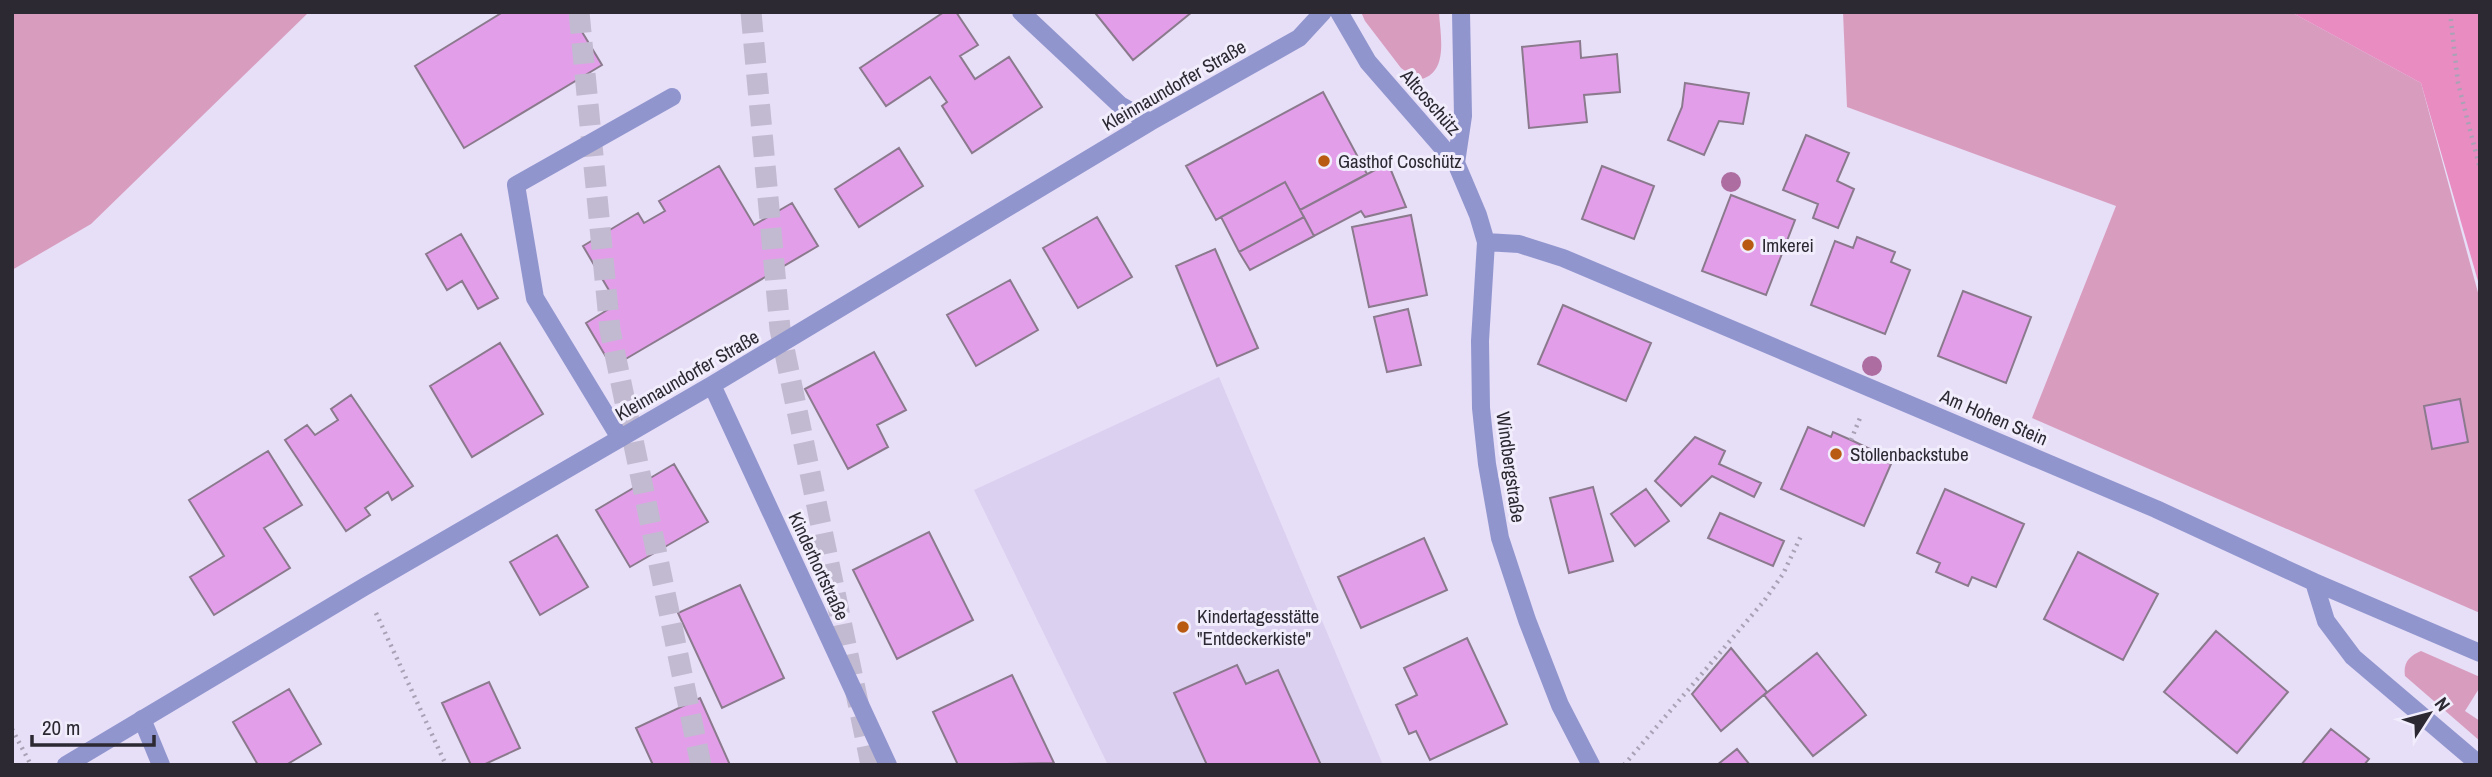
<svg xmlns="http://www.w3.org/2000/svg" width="2492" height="777" font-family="'Archivo Narrow',sans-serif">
	<rect width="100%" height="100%" fill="#e7def7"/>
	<path fill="#dbd0f0" d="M1219 377 1383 765H1108L974 490Z"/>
	<path fill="#d89dbe" d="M12 12H309L91 224 12 270Z
		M1361 12H1439C1440 34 1449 71 1422 79L1415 78 1401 68 1365 21Z
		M1843 12H2291L2421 83 2480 300V613L2032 418 2116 206 1847 107Z
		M2421 651 2480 677V687L2465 711 2480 721V741L2405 676C2403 663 2409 656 2421 651Z"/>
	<path fill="#e88cc1" d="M2291 12H2480V288L2421 83Z"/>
	<path fill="#e39eea" stroke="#8b7a8d" stroke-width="2" d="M503 12H570L602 65 464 148 415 66Z
		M944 12H956L978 45 960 56 975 79 1009 57 1042 107 972 153 942 106 947 102 930 77 886 106 860 68Z
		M1098 12H1192L1133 60 1096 14Z
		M1580 41 1581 58 1617 54 1620 92 1584 95 1587 122 1529 128 1522 47Z
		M1685 83 1749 93 1743 124 1719 121 1704 155 1668 140 1682 107Z
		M1323 92 1367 174 1300 210 1285 182 1216 220 1186 166Z
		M1806 135 1849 153 1837 181 1854 189 1838 228 1813 218 1818 204 1783 190Z
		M899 148 923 186 859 227 835 189Z
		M1388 163 1406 207 1365 217 1361 211 1314 236 1300 210Z
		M719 166 754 225 792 203 818 246 612 367 586 323 617 304 583 246 638 213 644 223 665 211 659 201Z
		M1602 166 1654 186 1634 239 1582 219Z
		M1285 182 1304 217 1239 252 1221 217Z
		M1731 195 1795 220 1766 295 1702 271Z
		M1411 215 1427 295 1369 307 1352 227Z
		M1097 217 1132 277 1078 308 1043 248Z
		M1304 217 1314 236 1250 270 1239 252Z
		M461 234 498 298 478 309 462 281 447 290 426 254Z
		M1857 237 1895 252 1891 262 1910 270 1885 334 1811 305 1835 241 1853 248Z
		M1215 249 1258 348 1217 366 1176 266Z
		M1010 280 1038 330 976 366 947 315Z
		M1963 291 2031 317 2006 383 1938 356Z
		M1563 305 1651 343 1626 401 1538 364Z
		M1408 309 1421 365 1387 372 1374 317Z
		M500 343 543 414 472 457 430 386Z
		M874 352 906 410 877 425 888 447 848 469 805 389Z
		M351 395 413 486 392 500 388 492 365 508 370 515 346 531 285 440 307 425 315 435 338 420 331 409Z
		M2460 399 2468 442 2432 449 2424 406Z
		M1808 427 1831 437 1833 432 1851 440 1870 449 1868 454 1891 464 1864 526 1781 489Z
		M1695 437 1725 451 1719 464 1761 483 1754 497 1712 476 1681 506 1655 481Z
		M268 451 302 505 264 528 290 568 214 615 190 577 224 556 189 500Z
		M674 464 708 522 630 567 596 510Z
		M1593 487 1613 561 1569 573 1550 498Z
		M1646 489 1669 521 1635 546 1611 514Z
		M1945 489 2024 524 1996 587 1972 577 1968 586 1936 572 1940 563 1917 553Z
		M1720 513 1784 541 1773 566 1708 538Z
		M929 532 973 620 897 659 853 570Z
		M557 535 588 587 540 615 510 562Z
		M1424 538 1447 590 1361 628 1338 577Z
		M2078 552 2158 594 2123 660 2044 619Z
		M740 585 784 678 722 708 678 613Z
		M2216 631 2288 692 2237 753 2164 692Z
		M1467 638 1507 724 1430 760 1416 731 1409 734 1396 705 1417 695 1404 668Z
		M1731 648 1767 692 1721 731 1692 694Z
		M1817 653 1866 715 1813 756 1764 695Z
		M1237 665 1246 684 1278 670 1321 765H1207L1174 693Z
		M1012 675 1054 763 958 765 933 712Z
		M489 682 520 748 483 765H471L442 703Z
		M289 689 321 744 286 765H258L233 722Z
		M700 698 730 765H653L636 728Z
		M2331 729 2369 759 2364 765H2301Z
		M1737 749 1750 765H1717Z"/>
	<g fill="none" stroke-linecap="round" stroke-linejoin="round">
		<path stroke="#c2bad0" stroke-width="21" stroke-dasharray="21 10" stroke-linecap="butt" d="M579 12 610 330 701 765
			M751 12 780 329 871 765"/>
		<path stroke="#a9a2b5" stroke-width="4.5" stroke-dasharray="2 5" stroke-linecap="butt" d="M2450 12 2458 83 2480 169
			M1851 440 1860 418
			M376 613 446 765
			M12 729 31 765
			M1624 765 1764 601 1783 574 1801 536"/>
		<path stroke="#9095ce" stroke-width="18" d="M620 438 535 298 516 185 672 97
			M142 719 161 765"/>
		<path stroke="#9095ce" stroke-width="18" d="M1021 12 1120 105 1150 122
			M1339 12 1368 62 1456 163 1478 215 1486 242 1480 341 1481 408 1487 464 1500 538 1527 620 1560 705 1591 765
			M1456 163 1463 116 1461 12
			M1486 242 1519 244 1563 258 2156 509 2314 582 2480 653
			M712 385 888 765
			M2314 582 2326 621 2353 657 2480 765
			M66 765 364 587 712 385 1150 122 1299 38 1323 12"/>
	</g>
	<g fill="#ad6da1">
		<circle cx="1731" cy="182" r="10"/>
		<circle cx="1872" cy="366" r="10"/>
	</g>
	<g fill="#b95a13" stroke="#f2edfc" stroke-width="2.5">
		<circle cx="1324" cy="161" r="7"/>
		<circle cx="1748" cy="245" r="7"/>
		<circle cx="1836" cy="454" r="7"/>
		<circle cx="1183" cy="627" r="7"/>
	</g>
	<g text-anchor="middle" stroke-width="6" stroke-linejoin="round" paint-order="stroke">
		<g font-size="19" fill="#2c2932" stroke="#f2edfc">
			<text transform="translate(1174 85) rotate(-30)" y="7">Kleinnaundorfer Straße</text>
			<text transform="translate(1431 102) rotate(49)" y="7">Altcoschütz</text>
			<text transform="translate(687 375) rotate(-30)" y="7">Kleinnaundorfer Straße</text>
			<text transform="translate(1994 417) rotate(23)" y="7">Am Hohen Stein</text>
			<text transform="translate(1511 467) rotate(82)" y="7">Windbergstraße</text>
			<text transform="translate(819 566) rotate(65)" y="7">Kinderhortstraße</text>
		</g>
		<g font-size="19" fill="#2c2932" stroke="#f2edfc" text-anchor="start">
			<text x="1338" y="168">Gasthof Coschütz</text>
			<text x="1762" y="252">Imkerei</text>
			<text x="1850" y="461">Stollenbackstube</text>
			<text x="1197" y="623">Kindertagesstätte<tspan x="1197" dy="22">"Entdeckerkiste"</tspan></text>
		</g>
	</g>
	<rect width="2492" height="777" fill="none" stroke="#2c2932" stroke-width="28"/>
	<g transform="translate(2429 714) rotate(54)" stroke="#f2edfc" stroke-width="5" paint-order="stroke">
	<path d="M0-5L12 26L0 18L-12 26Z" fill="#2c2932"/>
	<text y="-10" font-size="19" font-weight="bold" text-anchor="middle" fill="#2c2932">N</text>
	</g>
	<path d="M32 735v10h122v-10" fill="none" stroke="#2c2932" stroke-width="3.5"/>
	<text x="42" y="735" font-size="21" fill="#2c2932" stroke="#f2edfc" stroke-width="5" paint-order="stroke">20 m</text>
</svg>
